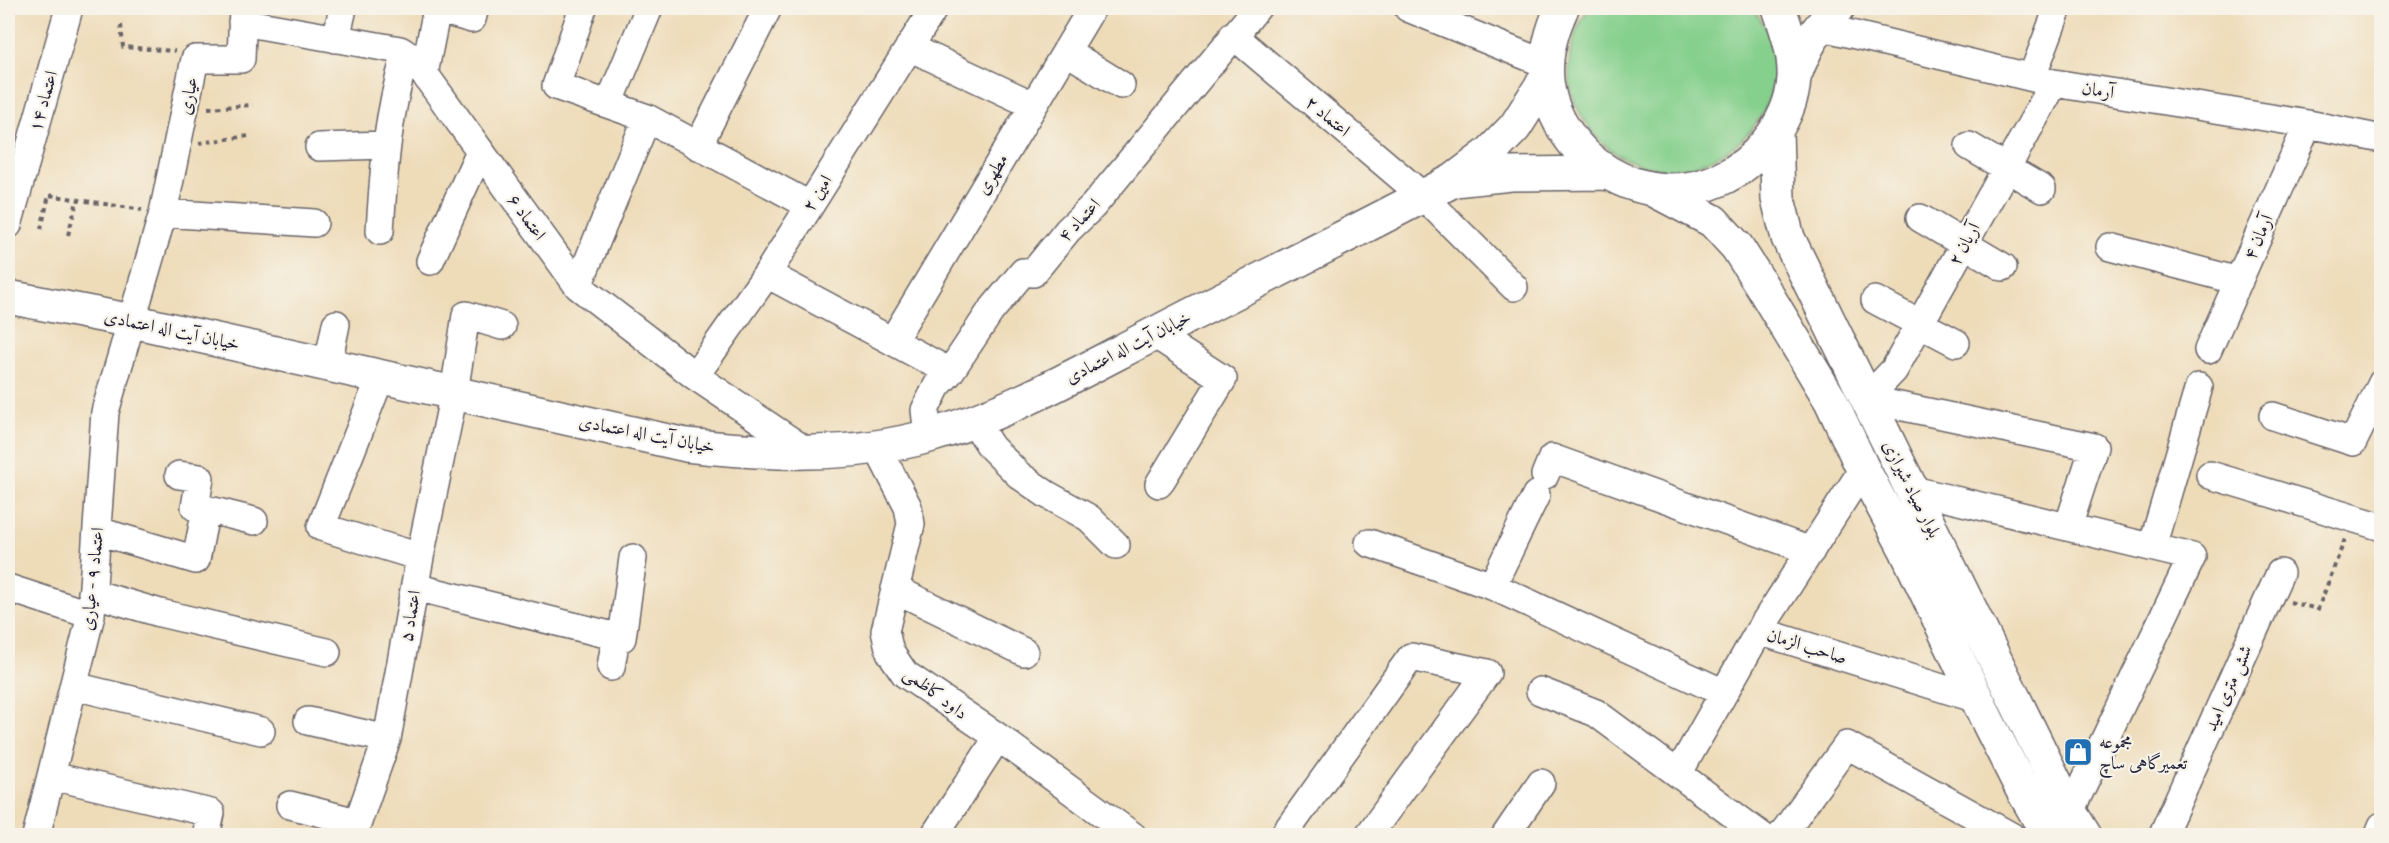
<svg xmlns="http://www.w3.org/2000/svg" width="2389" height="843" font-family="'Gentium Book Plus',Amiri,serif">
	<rect width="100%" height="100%" fill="#f7f3e8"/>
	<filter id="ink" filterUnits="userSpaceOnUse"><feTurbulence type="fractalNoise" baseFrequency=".0167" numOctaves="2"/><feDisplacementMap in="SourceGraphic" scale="12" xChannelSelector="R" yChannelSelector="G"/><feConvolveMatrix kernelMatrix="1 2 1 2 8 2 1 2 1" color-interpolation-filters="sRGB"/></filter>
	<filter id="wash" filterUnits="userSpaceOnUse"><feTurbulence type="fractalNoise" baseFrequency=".008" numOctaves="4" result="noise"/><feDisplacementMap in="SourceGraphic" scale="24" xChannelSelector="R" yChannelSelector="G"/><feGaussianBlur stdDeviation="1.35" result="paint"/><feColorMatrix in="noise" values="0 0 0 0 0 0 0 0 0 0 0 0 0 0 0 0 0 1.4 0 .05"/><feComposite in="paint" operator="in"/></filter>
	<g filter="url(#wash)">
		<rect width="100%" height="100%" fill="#eedcb9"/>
		<path fill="#86d08d" stroke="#547964" stroke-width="1.5" d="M1589 8H1753C1757 15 1764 23 1767 31 1811 152 1632 232 1575 103 1562 71 1570 35 1589 8Z"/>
	</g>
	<g filter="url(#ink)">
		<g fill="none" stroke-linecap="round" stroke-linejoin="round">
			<g stroke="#696367" stroke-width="30">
				<path id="minor" d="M583 8 556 86 647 118 809 205
					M1408 8 1546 64
					M242 22 400 50 413 58 578 286 695 376 809 453
					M1818 26 2054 83 2308 124 2382 139
					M1233 35 1423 196 1514 287
					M336 39 343 8
					M909 47 1033 105
					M1066 51 1121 85
					M424 74 437 9 472 19 475 8
					M2032 77 2058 8
					M609 104 649 8
					M698 146 768 8
					M1969 146 2042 189
					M319 147 386 145
					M163 213 314 223
					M1920 218 2003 267
					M8 225 68 12
					M380 231C384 167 387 116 406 54
					M2110 247 2239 281
					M430 261 480 151
					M767 274 950 372
					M578 286 647 118
					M1875 300 1956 343
					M1154 334 1223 379 1159 484
					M893 340 1092 8
					M2208 350 2308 124
					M328 364 336 324
					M381 376 321 527 420 557
					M695 376 767 274 934 8
					M1866 399 1894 370 2054 83
					M1866 399 2094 447 2068 527
					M2273 416 2353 442 2382 383
					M974 421 991 447 1019 475 1046 494 1089 518 1116 545
					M928 436 925 410 937 386 950 372 990 312 1023 272 1033 273 1068 230 1093 206 1257 8
					M877 447 908 507 911 524 885 631 890 652 905 674 998 737 1133 836
					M179 475 200 478 195 507 206 509
					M1545 475 1552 458 1811 551
					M2210 475 2382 527
					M1913 490 2192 557 2070 812
					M1536 495 1492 586 1724 693
					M98 531 196 560 206 509 254 521
					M1369 543 1492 586
					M2152 547 2199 387
					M415 587 622 638 633 558
					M8 588 91 615
					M895 589 1024 652
					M92 593 160 613 327 652
					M1759 631 1863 469
					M611 667 616 637
					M74 686 261 731
					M1540 691 1596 713 1762 836
					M308 721 387 739
					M1678 774 1759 631 1977 699
					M52 776 211 813 206 836
					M290 805 357 822
					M36 836 91 615 105 412 163 213 195 59H241L243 8
					M353 836 387 739 420 557 454 393 466 315 502 326
					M934 836 998 737
					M1283 836 1411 657 1487 673 1368 836
					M1505 836 1541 783
					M1781 836 1847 745 2011 836
					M2162 836 2280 573
					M2378 836 2382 826"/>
			</g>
			<g stroke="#696367" stroke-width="36">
				<path id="major" d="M1562 8C1543 49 1539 89 1564 129 1611 204 1713 212 1768 141 1782 124 1793 101 1794 78 1795 53 1787 31 1779 8
					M1795 75C1806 45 1815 30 1838 8
					M1546 78 1515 127 1490 153 1454 180 1511 174 1605 173
					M1776 131 1778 199 1788 238 2070 812 2085 836
					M1654 190 1713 221 1737 247 1760 283 1831 401 1863 469 1905 548 1989 724 2022 789 2049 836
					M8 297 132 321 686 445C767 454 850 458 929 436 1010 413 1082 371 1156 333 1255 282 1355 232 1454 180"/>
			</g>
			<path stroke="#696367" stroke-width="4" stroke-dasharray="4.5 4.5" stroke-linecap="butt" d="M121 25 123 47 175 51
				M208 108 253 105
				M199 143 249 136
				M41 229 49 195 142 210
				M68 235 77 201
				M2290 602 2318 609 2345 539"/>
			<use href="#minor" stroke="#fff" stroke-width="27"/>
			<use href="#major" stroke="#fff" stroke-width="33"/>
		</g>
	</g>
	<defs>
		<g id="shop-square" transform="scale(1.5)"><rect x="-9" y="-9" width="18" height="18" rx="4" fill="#1f6fb2" stroke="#f7f3e8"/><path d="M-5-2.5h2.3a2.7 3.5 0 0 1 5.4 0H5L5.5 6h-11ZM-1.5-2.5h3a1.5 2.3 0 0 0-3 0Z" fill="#fff"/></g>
	</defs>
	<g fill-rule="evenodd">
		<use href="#shop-square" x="2078" y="752"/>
	</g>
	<g text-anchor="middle" stroke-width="4.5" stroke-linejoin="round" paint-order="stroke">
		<g font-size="18" fill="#22223b" stroke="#f7f3e8">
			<text transform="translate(2098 90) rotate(9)" y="6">آرمان</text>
			<text transform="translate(188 96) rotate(-78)" y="6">عیاری</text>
			<text transform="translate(43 101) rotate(-74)" y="6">اعتماد ۱۴</text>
			<text transform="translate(1328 116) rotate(40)" y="6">اعتماد ۲</text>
			<text transform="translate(992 174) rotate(-59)" y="6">مطهری</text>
			<text transform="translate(817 193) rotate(-58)" y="6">امین ۲</text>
			<text transform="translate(527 217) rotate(54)" y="6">اعتماد ۶</text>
			<text transform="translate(1079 220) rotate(-47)" y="6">اعتماد ۴</text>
			<text transform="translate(2258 237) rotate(-66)" y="6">آرمان ۴</text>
			<text transform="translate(1964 244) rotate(-61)" y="6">آریان ۲</text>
			<text transform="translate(172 330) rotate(12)" y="6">خیابان آیت اله اعتمادی</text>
			<text transform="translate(1128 347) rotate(-27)" y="6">خیابان آیت اله اعتمادی</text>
			<text transform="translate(647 434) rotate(11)" y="6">خیابان آیت اله اعتمادی</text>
			<text transform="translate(1912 489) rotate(63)" y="6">بلوار صیاد شیرازی</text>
			<text transform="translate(92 579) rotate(-84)" y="6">اعتماد ۹ - عیاری</text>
			<text transform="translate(410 616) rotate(-80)" y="6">اعتماد ۵</text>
			<text transform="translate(1807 646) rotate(17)" y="6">صاحب الزمان</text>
			<text transform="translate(2228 688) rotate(-66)" y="6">شش متری امید</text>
			<text transform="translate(936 693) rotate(37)" y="6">داود کاظمی</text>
		</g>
		<g font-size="18" fill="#22223b" stroke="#f7f3e8" text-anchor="start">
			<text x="2099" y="748">مجموعه<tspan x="2099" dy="21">تعمیرگاهی ساچ</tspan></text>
		</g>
	</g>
	<rect width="2389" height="843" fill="none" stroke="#f7f3e8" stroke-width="30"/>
</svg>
